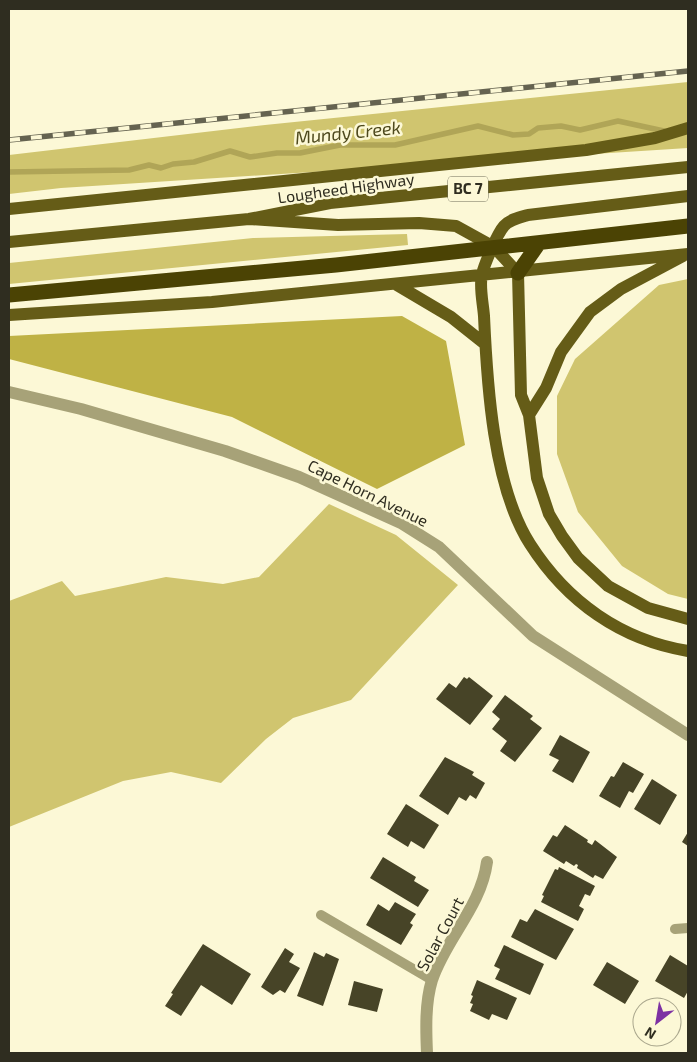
<svg xmlns="http://www.w3.org/2000/svg" width="697" height="1062" font-family="'Exo 2',sans-serif">
	<rect width="100%" height="100%" fill="#fcf8d6"/>
	<path fill="#d0c56f" d="M688 82V148L61 188 9 194V155L265 125Z
		M407 234 408 245 9 284V263L253 238Z
		M688 279V599L668 594 622 566 578 512 557 454V396L575 359 659 285Z
		M329 504 396 535 458 585 351 700 293 718 266 739 221 783 171 772 123 781 9 827V601L62 581 75 596 166 577 223 584 259 577Z"/>
	<path fill="#bfb245" d="M402 316 446 341 465 445 377 489 232 417 9 359V336Z"/>
	<g fill="none" stroke-linecap="round" stroke-linejoin="round">
		<path stroke="#b0a557" stroke-width="5.5" d="M9 172 129 170 149 165 161 168 173 164 194 162 230 151 250 157 277 153H300L340 145H395L478 126 513 135 529 134 538 128 561 126 580 130 618 121 664 131"/>
	</g>
	<path fill="#474427" d="M464 677 467 679 469 677 493 696 470 725 436 699 449 683 456 688Z
		M505 695 533 716 530 719 542 728 515 762 500 751 507 741 492 729 500 719 492 712Z
		M560 735 590 752 573 783 552 771 559 760 549 755Z
		M445 757 474 772 472 775 485 783 476 799 470 795 466 801 459 797 448 815 419 796Z
		M623 762 644 774 633 793 629 791 620 808 599 796 611 776 614 777Z
		M652 779 677 795 660 825 634 809Z
		M406 804 439 825 424 849 411 841 408 847 387 834Z
		M565 825 588 840 587 842 592 845 595 840 617 857 603 879 595 875 593 878 577 868 578 865 576 864 574 866 566 861 564 864 543 851 553 835 557 837Z
		M688 832V846L682 842Z
		M383 857 416 877 414 881 429 890 418 907 370 878Z
		M559 867 595 886 590 896 585 894 579 906 584 909 578 921 541 902 544 896 542 895 555 869 558 870Z
		M395 902 416 914 410 923 413 925 401 945 366 925 378 904 389 911Z
		M535 909 574 929 556 960 511 937 520 919 527 922Z
		M203 944 251 974 232 1005 201 985 181 1016 165 1006 173 994 171 993Z
		M504 945 544 964 530 995 495 979 500 969 494 966Z
		M285 948 294 954 289 962 300 968 285 993 280 990 273 995 261 987Z
		M314 952 324 957 326 953 339 959 323 1006 297 996Z
		M670 955 688 966V991L684 998 655 981Z
		M607 962 639 981 625 1004 593 985Z
		M477 980 517 998 507 1020 492 1014 489 1020 470 1011 473 1004 470 1003 473 996 471 995Z
		M354 981 383 989 377 1012 348 1005Z"/>
	<g fill="none" stroke-linecap="round" stroke-linejoin="round">
		<path stroke="#a7a278" stroke-width="10" d="M321 915 432 980
			M675 929 688 928"/>
		<path stroke="#a7a278" stroke-width="12" d="M9 392 81 409 225 451 299 477 401 523 439 547 533 636 688 735
			M427 1053C426 1030 425 1003 432 980 446 938 481 907 487 862"/>
		<path stroke="#655c17" stroke-width="12" d="M688 196 528 215C521 217 510 219 504 226 497 234 485 263 482 274 479 286 483 303 484 316 487 384 493 486 530 544 567 602 621 640 688 651
			M9 209 586 150 655 138 688 128
			M249 219 338 225 419 223 456 226 494 247 518 273 521 395 529 415 537 478 549 514 562 536 578 558 608 586 648 608 688 619
			M9 242 249 219 330 203 688 167
			M397 285 451 317 485 344
			M9 315 212 302 688 254
			M529 415 546 388 561 352 590 312 621 289 683 256"/>
		<path stroke="#4b4304" stroke-width="15" d="M518 273 539 243
			M9 295 336 265 688 226"/>
		<g stroke="#656350" stroke-width="5.5">
			<path id="rail" d="M9 140 688 71"/>
		</g>
		<use href="#rail" stroke="#fcf8d6" stroke-width="4" stroke-dasharray="11" stroke-linecap="butt"/>
	</g>
	<g text-anchor="middle" stroke-width="5" stroke-linejoin="round" paint-order="stroke">
		<rect fill="#fcf8d6" stroke="#6c6a57" stroke-width="1" x="448" y="176.5" width="40" height="25" rx="4"/>
		<g font-size="15" font-weight="bold" fill="#2f2d20">
			<text x="468" y="194">BC 7</text>
		</g>
		<g font-size="16" fill="#2f2d20" stroke="#fcf8d6">
			<text transform="translate(346 188) rotate(-8)" y="6">Lougheed Highway</text>
			<text transform="translate(368 493) rotate(26)" y="6">Cape Horn Avenue</text>
			<text transform="translate(440 934) rotate(-62)" y="6">Solar Court</text>
		</g>
		<g font-size="18" font-style="italic" fill="#4e491d" stroke="#fcf8d6">
			<text transform="translate(348 133) rotate(-6)" y="6">Mundy Creek</text>
		</g>
	</g>
	<rect width="697" height="1062" fill="none" stroke="#2f2d20" stroke-width="20"/>
	<g transform="translate(657 1022) rotate(211)"><circle r="24" fill="#fcf8d6" stroke="#aaa78d"/>
	<path d="M0-4L9 19L0 12L-9 19Z" fill="#7d31a3"/>
	<text y="-8" font-size="14" font-weight="bold" text-anchor="middle" fill="#2f2d20">N</text>
	</g>
</svg>
